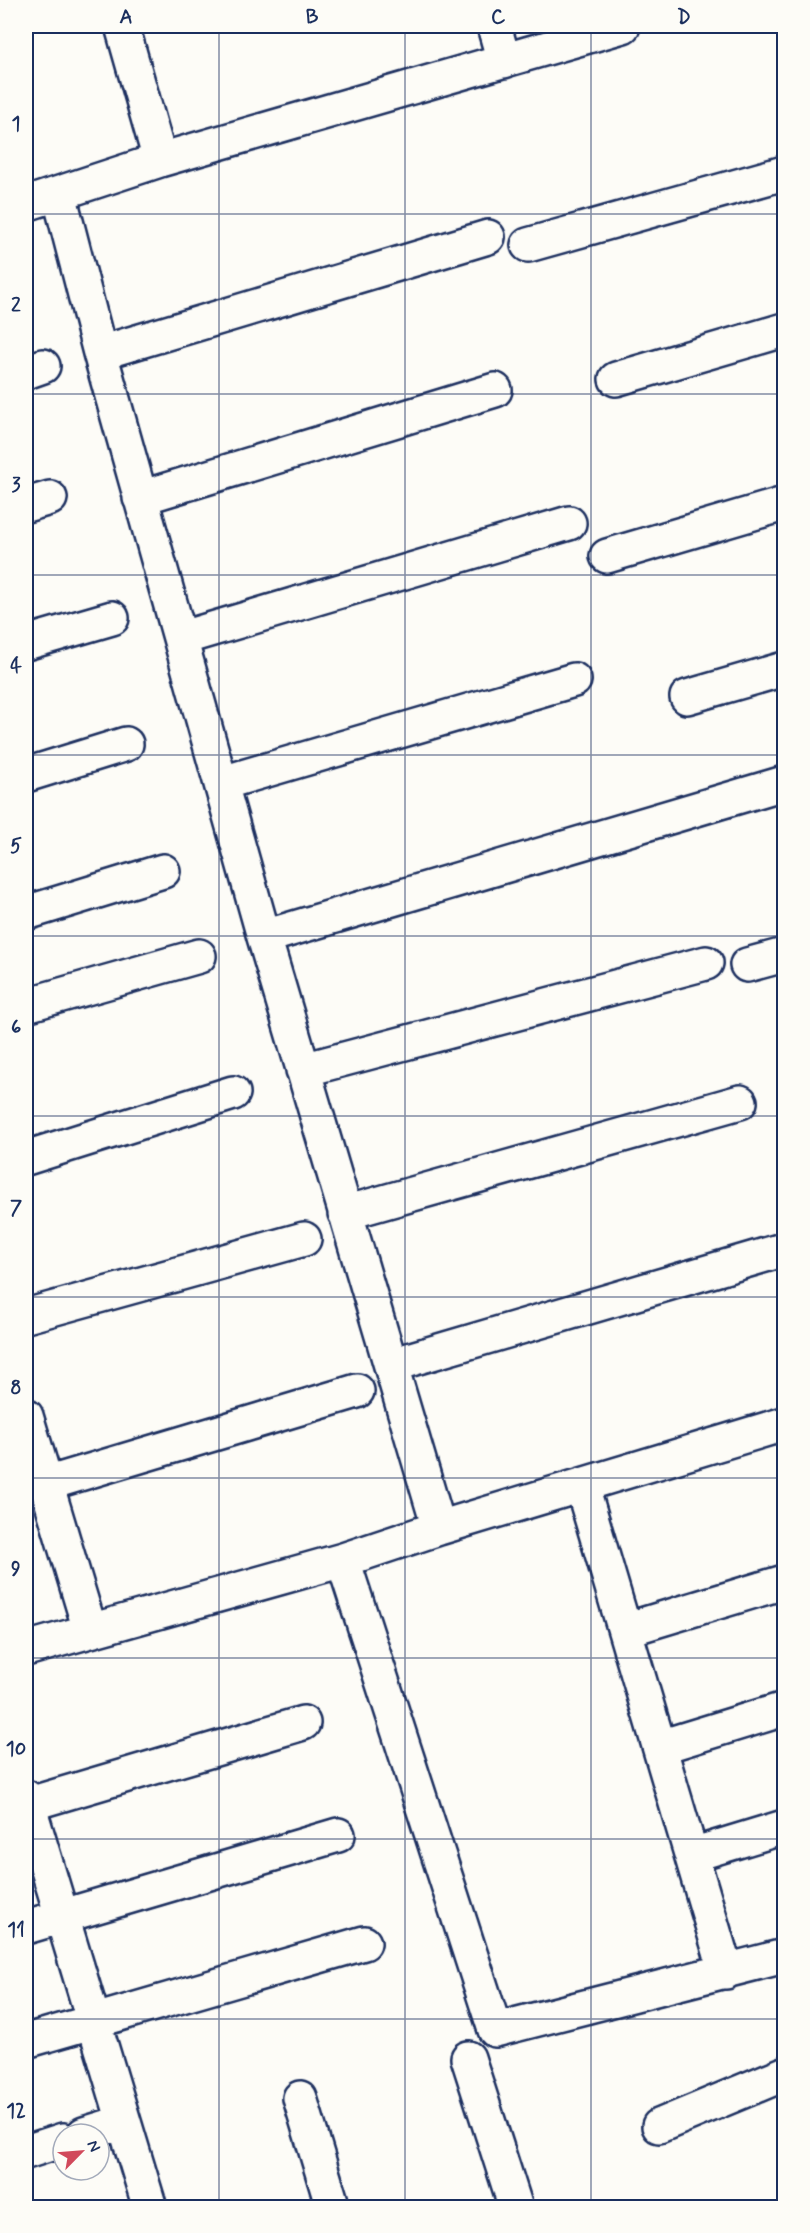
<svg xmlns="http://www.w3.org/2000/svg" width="810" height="2233" font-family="Mynerve,sans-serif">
	<rect width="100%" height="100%" fill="#fdfcf7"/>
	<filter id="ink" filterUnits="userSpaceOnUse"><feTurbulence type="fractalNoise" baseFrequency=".0167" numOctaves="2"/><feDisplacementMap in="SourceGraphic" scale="12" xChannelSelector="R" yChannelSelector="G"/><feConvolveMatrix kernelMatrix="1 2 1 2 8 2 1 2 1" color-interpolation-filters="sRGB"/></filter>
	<g filter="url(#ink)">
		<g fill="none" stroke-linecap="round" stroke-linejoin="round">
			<g stroke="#1b2f5e" stroke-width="38">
				<path id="minor" d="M122 26 160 160
					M494 26 504 61
					M59 194 100 353 264 937 439 1528
					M26 204 160 160 623 26
					M528 245 784 173
					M100 353 488 237
					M26 372 43 366
					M616 379 784 330
					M140 498 495 390
					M26 505 50 498
					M607 556 784 504
					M182 638 569 523
					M26 643 112 618
					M687 697 784 669
					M26 775 126 744
					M222 783 574 680
					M26 913 163 871
					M264 937 784 783
					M747 965 784 955
					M26 1005 199 956
					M303 1070 706 963
					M26 1158 233 1093
					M345 1213 740 1102
					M26 1316 304 1239
					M391 1365 779 1251
					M26 1416 90 1630
					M46 1484 357 1391
					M582 1486 726 1972
					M343 1560 495 2030 784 1956
					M625 1630 784 1582
					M26 1649 343 1560 439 1528 784 1424
					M660 1747 784 1709
					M26 1797 150 2208
					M26 1805 303 1723
					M692 1855 784 1827
					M26 1927 338 1835
					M26 2041 364 1943
					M468 2058 516 2208
					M300 2098 333 2208
					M659 2126 784 2074
					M84 2134 123 2122
					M26 2152 63 2140"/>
			</g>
			<use href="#minor" stroke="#fdfcf7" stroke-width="33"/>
		</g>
	</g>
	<path fill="none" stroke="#1b2f5e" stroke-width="1.5" stroke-opacity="0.55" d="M219 26V2208M405 26V2208M591 26V2208M26 214H784M26 394H784M26 575H784M26 755H784M26 936H784M26 1116H784M26 1297H784M26 1478H784M26 1658H784M26 1839H784M26 2019H784"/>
	<rect width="810" height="2233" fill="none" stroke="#fdfcf7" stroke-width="66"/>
	<g transform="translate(81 2152) rotate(65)"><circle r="28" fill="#fdfcf7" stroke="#a3aaba" stroke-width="1.5"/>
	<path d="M0-4.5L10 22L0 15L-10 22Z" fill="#d1495b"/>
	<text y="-9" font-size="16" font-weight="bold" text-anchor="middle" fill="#1b2f5e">N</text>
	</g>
	<rect x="33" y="33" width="744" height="2167" fill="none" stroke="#1b2f5e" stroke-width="2"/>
	<g font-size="20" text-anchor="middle" font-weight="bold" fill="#1b2f5e">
		<text x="126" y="23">A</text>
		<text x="312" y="23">B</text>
		<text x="498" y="23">C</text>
		<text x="684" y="23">D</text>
		<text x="16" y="130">1</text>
		<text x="16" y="311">2</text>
		<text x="16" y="491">3</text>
		<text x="16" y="672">4</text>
		<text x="16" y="852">5</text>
		<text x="16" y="1033">6</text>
		<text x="16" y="1214">7</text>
		<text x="16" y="1394">8</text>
		<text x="16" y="1575">9</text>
		<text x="16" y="1755">10</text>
		<text x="16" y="1936">11</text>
		<text x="16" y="2117">12</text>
	</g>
</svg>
